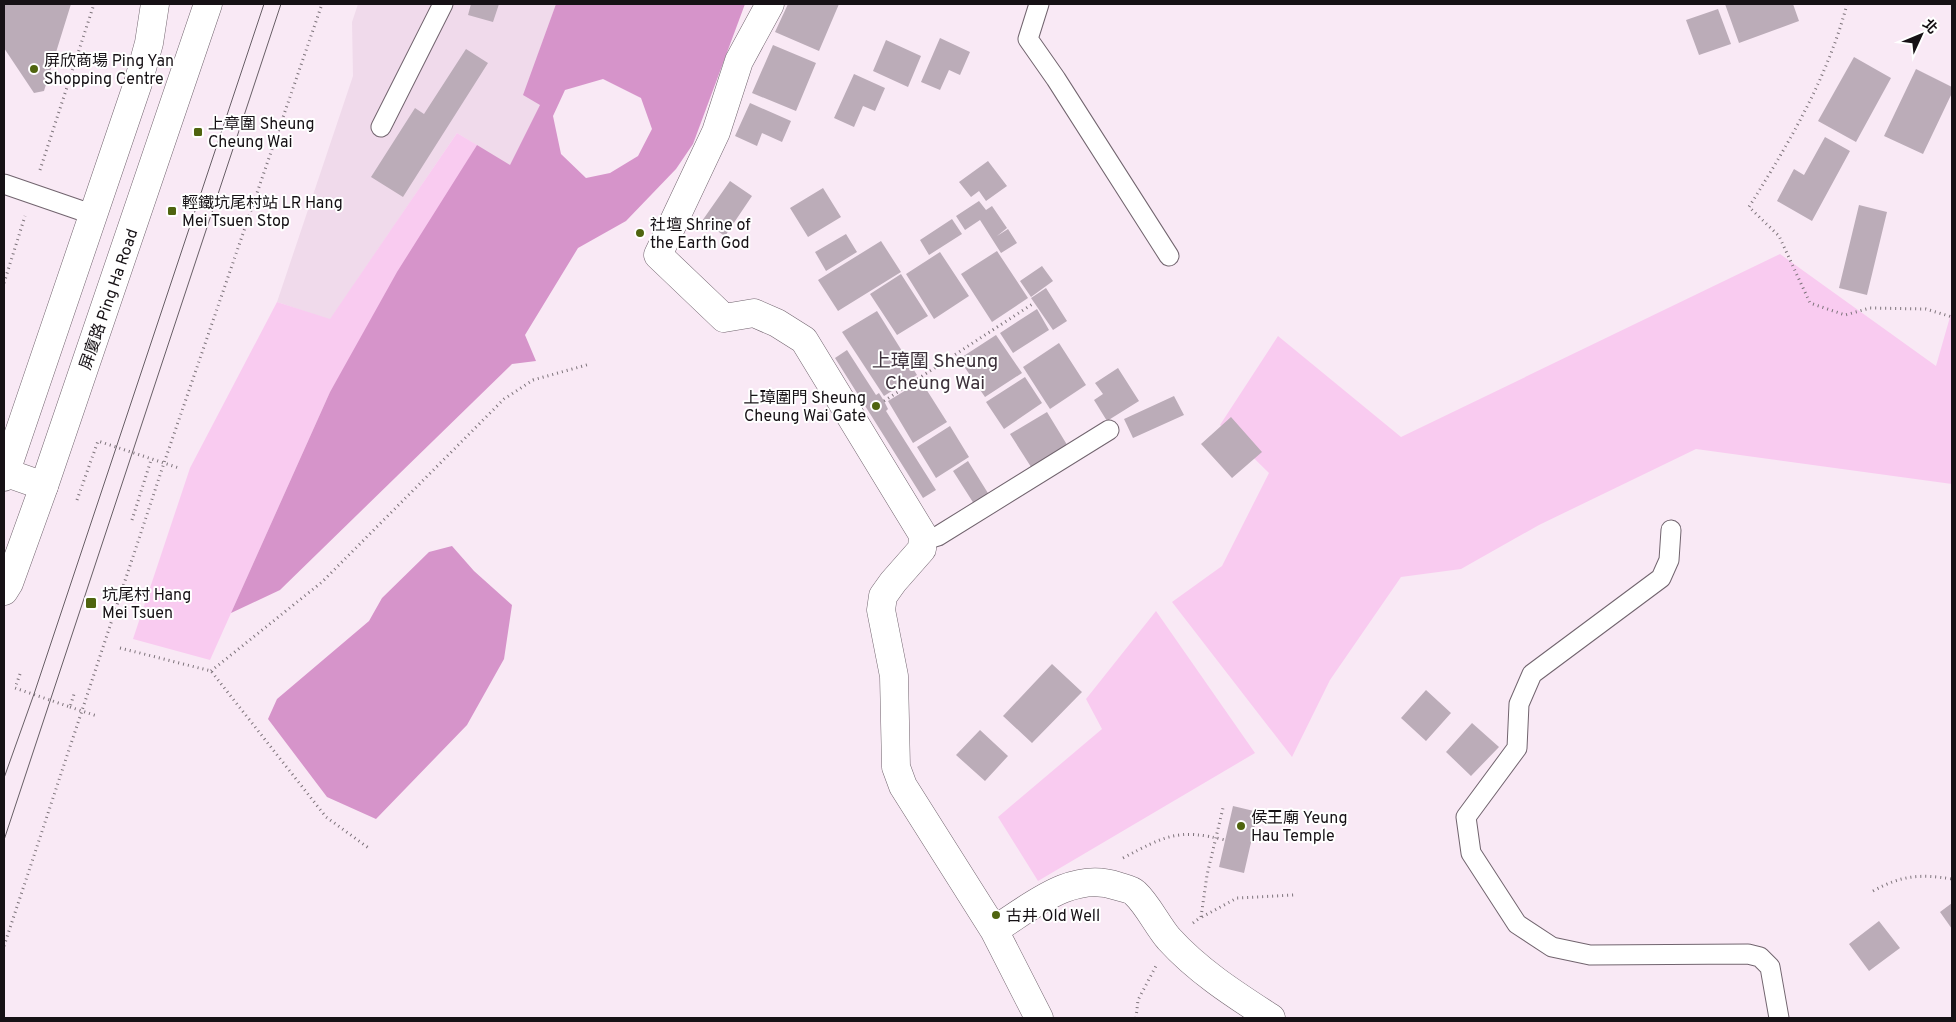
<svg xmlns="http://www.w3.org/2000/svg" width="1956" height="1022" font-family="Overpass,'Noto Sans TC',sans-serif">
	<rect width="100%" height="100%" fill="#f9e9f5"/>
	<path fill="#f0daeb" d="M358 4H556L524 94 541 105 510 166 457 133 330 320 277 302 353 76 352 22Z"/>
	<path fill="#f9cbf0" d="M457 133 477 145 330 392 210 660 133 639 190 468 277 302 330 319Z
		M1780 254 1936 366 1952 310V484L1696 449 1539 525 1461 569 1401 577 1330 680 1292 757 1172 602 1222 566 1269 473 1220 425 1278 336 1401 437Z
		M1156 611 1255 753 1038 881 998 817 1102 729 1086 699Z"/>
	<path fill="#d694ca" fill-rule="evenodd" d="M556 4H745L693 144 676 169 626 221 578 248 525 335 536 361 512 364 280 590 231 613 330 392 397 272 477 145 510 165 540 105 523 95ZM603 79 641 98 652 129 638 156 610 173 586 178 561 154 553 116 565 90Z
		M452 546 474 571 512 605 504 659 467 725 376 819 327 797 268 719 277 699 369 621 382 598 429 552Z"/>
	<path fill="#bbacb8" d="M4 4H71L44 91 34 93 4 48Z
		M471 4H499L493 22 468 15Z
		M788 4H839L819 51 775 32Z
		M1725 4H1793L1799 21 1739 43Z
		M1718 9 1731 44 1699 55 1686 20Z
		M940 38 970 52 960 75 949 70 940 90 921 82Z
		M886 40 921 56 908 87 873 71Z
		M773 45 816 63 796 111 752 93Z
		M466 49 488 63 403 197 371 177 415 108 424 114Z
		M1854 57 1891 78 1856 142 1818 121Z
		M1916 69 1952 87V93L1923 154 1884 136Z
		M854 74 885 88 875 111 863 106 854 127 834 118Z
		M750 103 791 121 782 142 762 133 757 146 735 136Z
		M1825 137 1850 151 1812 221 1777 201 1794 169 1804 175Z
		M988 161 1007 186 986 201 979 191 971 197 959 182Z
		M730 181 752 196 725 236 702 221Z
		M823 188 841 217 808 237 790 208Z
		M979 201 986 210 992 206 1007 228 997 236 1008 229 1017 243 1001 253 980 220 965 230 956 216Z
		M1859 205 1887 212 1867 295 1839 288Z
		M952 219 962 234 929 255 920 240Z
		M846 234 857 252 826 271 815 252Z
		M881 241 901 272 838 311 818 280Z
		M997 251 1028 298 992 322 961 274Z
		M940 252 969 296 934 319 906 274Z
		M1042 266 1053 281 1031 297 1020 281Z
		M901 274 928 316 897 335 870 294Z
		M1046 288 1067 321 1053 330 1031 298Z
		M1037 309 1049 330 1013 353 1000 333Z
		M877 311 917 375 884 396 842 332Z
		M996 335 1022 373 985 397 959 359Z
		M1059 343 1086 385 1050 409 1023 367Z
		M847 350 876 395 879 393 884 401 888 409 886 411 936 490 923 498 835 358Z
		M1118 368 1139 401 1107 421 1094 400 1103 394 1095 383Z
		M1025 377 1042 403 1004 429 986 402Z
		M921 381 947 422 913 443 888 401Z
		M1174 396 1184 415 1133 438 1124 419Z
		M1047 412 1069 448 1033 470 1010 434Z
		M1231 417 1262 452 1232 478 1201 444Z
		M950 426 969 457 936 478 917 447Z
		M968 461 991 498 976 507 953 471Z
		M1052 664 1082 692 1032 743 1003 716Z
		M1426 690 1451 713 1426 741 1401 718Z
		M1472 723 1499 747 1471 776 1446 752Z
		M980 730 1008 756 985 781 956 755Z
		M1233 806 1258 812 1244 873 1219 867Z
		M1952 903V929L1940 912Z
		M1879 921 1900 948 1869 971 1849 944Z"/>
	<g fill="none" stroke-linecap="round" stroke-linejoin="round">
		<g stroke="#71646e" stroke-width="21">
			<path id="service" d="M1039 4 1028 39 1056 79 1169 256
				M381 127 443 4
				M4 184 94 215
				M1671 530 1669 560 1661 578 1532 674 1519 704 1517 748 1466 817 1471 853 1517 924 1552 947 1590 955 1748 954 1760 957 1770 967 1779 1018
				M922 541 938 536 1109 430"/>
		</g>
		<g stroke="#71646e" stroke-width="29">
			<path id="minor" d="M770 4 739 61 716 132 658 255 724 318 754 313 777 323 804 340 923 535 922 549 893 582 883 596 881 610 894 676 896 767 903 786 994 930 1039 1018
				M4 472 44 486
				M994 930C1030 908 1072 870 1117 886 1123 888 1131 889 1135 893 1148 905 1157 925 1169 939 1198 971 1234 994 1271 1018"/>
		</g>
		<g stroke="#71646e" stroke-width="29">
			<path id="tertiary" d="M4 477 138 83 149 43 155 4
				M4 591 9 583 44 486 208 4"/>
		</g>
		<path stroke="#7d737a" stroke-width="3" stroke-dasharray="1 4" stroke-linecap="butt" d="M1847 4C1828 77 1789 143 1749 207L1779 236 1810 303 1845 315 1870 308 1926 309 1952 317
			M40 170 94 4
			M4 283 25 216
			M884 401 1034 303
			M77 500 98 441 179 468
			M132 520 151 460
			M120 648 211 671 326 817 370 849
			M211 671 322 582 504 399 533 380 590 364
			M20 674 15 688 70 707 75 691
			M70 707 97 716
			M1123 858C1165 836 1178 828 1225 840
			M1873 891C1902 875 1920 874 1952 879
			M1202 917 1237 898 1294 895
			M1193 923 1201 917 1207 875 1223 808
			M4 946 164 463 322 4
			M1136 1018 1138 1000 1156 966"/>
		<use href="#service" stroke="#fff" stroke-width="19"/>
		<use href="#minor" stroke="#fff" stroke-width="28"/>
		<use href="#tertiary" stroke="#fff" stroke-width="28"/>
		<path stroke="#675e65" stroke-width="1" d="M4 778 34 694 264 4
			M4 840 281 4"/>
	</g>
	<g fill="#4f640f" stroke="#fff" stroke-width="2">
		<circle cx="34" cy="69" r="5"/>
		<rect x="193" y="127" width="10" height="10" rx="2.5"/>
		<rect x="167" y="206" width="10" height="10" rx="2.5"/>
		<circle cx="640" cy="233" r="5"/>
		<circle cx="876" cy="406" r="5"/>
		<rect x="85" y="597" width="12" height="12" rx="2.5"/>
		<circle cx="1241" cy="826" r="5"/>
		<circle cx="996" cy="915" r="5"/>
	</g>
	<g text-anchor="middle" stroke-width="4" stroke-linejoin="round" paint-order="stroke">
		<g font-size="16" fill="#161115" stroke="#fff" text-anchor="start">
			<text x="44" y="66">屏欣商場 Ping Yan<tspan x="44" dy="18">Shopping Centre</tspan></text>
			<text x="208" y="129">上章圍 Sheung<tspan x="208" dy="18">Cheung Wai</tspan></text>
			<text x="182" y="208">輕鐵坑尾村站 LR Hang<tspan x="182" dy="18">Mei Tsuen Stop</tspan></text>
			<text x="650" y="230">社壇 Shrine of<tspan x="650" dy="18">the Earth God</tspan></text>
			<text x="866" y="403" text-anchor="end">上璋圍門 Sheung<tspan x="866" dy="18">Cheung Wai Gate</tspan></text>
			<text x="102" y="600">坑尾村 Hang<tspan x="102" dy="18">Mei Tsuen</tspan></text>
			<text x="1251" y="823">侯王廟 Yeung<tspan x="1251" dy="18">Hau Temple</tspan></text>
			<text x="1006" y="921">古井 Old Well</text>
		</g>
		<g font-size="16" fill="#161115" stroke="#fff">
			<text transform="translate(108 299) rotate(-71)" y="6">屏廈路 Ping Ha Road</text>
		</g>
		<g font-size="19" fill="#3d313b" stroke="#fff">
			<text x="935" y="367">上璋圍 Sheung<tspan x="935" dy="22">Cheung Wai</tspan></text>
		</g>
	</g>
	<rect width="1956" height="1022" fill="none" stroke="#161115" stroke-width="10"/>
	<g transform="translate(1921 35) rotate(46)" stroke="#ffffff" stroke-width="4" paint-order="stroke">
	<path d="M0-4L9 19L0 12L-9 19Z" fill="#161115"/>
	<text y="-8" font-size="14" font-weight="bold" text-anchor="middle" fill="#161115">北</text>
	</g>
</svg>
